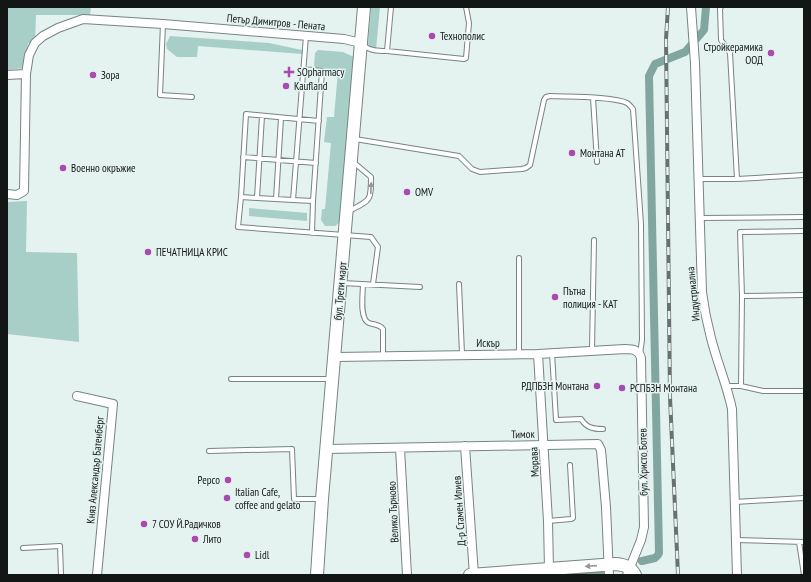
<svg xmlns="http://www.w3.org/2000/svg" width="811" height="582" font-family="'PT Sans Narrow',sans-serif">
	<rect width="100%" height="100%" fill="#e4f3f0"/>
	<path fill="#a7cec7" d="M7 7H91L90 15H36L35 43H28L25 68 7 70Z
		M371 7H380L376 50 372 49 368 44Z
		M170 36 269 43 302 50V54L198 46 197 57H177L167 49 166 44Z
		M318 50 343 52 354 57 339 223 335 226H325L321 220 322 209H325L331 143 324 142 327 117H334L338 71 317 68 314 66 315 53Z
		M27 201 26 252 77 253 79 342 7 334V202Z
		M249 208 307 213V221L249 216Z"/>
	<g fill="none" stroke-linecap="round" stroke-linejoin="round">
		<path stroke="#81a6a0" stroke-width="8" d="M642 561 655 558 658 555 659 553 649 76 655 64 685 52 704 30 706 7
			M582 575 600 574"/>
		<g stroke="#778482" stroke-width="6">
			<path id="service" d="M391 7 387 51 464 59 466 58 469 23 466 7
				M721 7 720 9 721 40 730 53 737 179
				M163 24 160 95 192 97
				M363 45C370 51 378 51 387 51
				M304 69 322 71 313 201 293 200 306 36
				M593 98 597 162
				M262 116 257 198 241 197 246 114 319 121
				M355 139 459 156 472 169 480 172 522 169 526 168 530 165 544 100 546 97 550 96C567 97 614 96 627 103 629 104 631 107 633 109L641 224 642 340 640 354
				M243 157 316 163
				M699 179H737L804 175
				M241 197 238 227 371 237 378 247 373 284
				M257 198 293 200
				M276 199 281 118
				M349 211C371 200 371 201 371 177L352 161
				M700 218 804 217
				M804 231 740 232 742 296 741 386 763 391H804
				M312 233 313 201
				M342 283 420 287
				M363 284C363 293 359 319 369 323 374 325 379 324 383 329V356
				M459 284 462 354
				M742 296 804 295
				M592 350 594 240
				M552 353 556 420 581 419C587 428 593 429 603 429
				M519 354V258
				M231 379H330
				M726 386H741
				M209 451 292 449 294 499H320
				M735 502 804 498
				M548 521 571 519 573 518 570 465
				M736 540 804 542
				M799 542 804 575
				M23 548 60 546 61 575"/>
		</g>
		<g stroke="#778482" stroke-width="10">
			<path id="minor" d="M691 7 695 63 702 292C704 308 707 323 711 338 717 362 727 385 732 409L737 575
				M7 75 26 74
				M7 194 17 195 24 191 26 74 29 55 35 43 43 36 58 28 83 19 163 24 344 39 361 43
				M538 354 548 521 549 569
				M335 357 538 354 625 349C633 349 639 350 641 358L644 527 641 540 627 575
				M77 396 113 404 97 575
				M465 446 474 575
				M400 448 407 575
				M327 449 598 444 601 450 606 507 609 575"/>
		</g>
		<g stroke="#778482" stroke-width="14">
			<path id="secondary" d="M317 575 322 499 364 7
				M470 575 616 564C625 565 631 567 635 575"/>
		</g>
		<use href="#service" stroke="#fff" stroke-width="4"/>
		<use href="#minor" stroke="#fff" stroke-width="8"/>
		<use href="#secondary" stroke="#fff" stroke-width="12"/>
		<g stroke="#68716f" stroke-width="4">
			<path id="rail" d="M668 7 666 39 670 397 678 575"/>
		</g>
		<use href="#rail" stroke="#e4f3f0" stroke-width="2.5" stroke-dasharray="8" stroke-linecap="butt"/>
	</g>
	<defs><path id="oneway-solid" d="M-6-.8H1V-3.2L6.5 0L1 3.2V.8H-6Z"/></defs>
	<g fill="#949796">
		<use href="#oneway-solid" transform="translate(371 188) rotate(-88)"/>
		<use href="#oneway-solid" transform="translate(591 566) rotate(176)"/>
	</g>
	<g fill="#aa49b0" stroke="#e4f3f0" stroke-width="1.5">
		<circle cx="432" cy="36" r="4"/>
		<circle cx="771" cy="53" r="4"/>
		<path d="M287 66h4v4h4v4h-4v4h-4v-4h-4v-4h4z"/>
		<circle cx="93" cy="75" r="4"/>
		<circle cx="286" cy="86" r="4"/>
		<circle cx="572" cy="153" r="4"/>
		<circle cx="63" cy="168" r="4"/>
		<circle cx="407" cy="192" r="4"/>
		<circle cx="148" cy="252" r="4"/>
		<circle cx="555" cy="297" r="4"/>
		<circle cx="597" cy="386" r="4"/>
		<circle cx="622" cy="388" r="4"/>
		<circle cx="228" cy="480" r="4"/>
		<circle cx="227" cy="498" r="4"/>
		<circle cx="144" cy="524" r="4"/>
		<circle cx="195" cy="539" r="4"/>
		<circle cx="247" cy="555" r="4"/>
	</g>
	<g text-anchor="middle" stroke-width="3" stroke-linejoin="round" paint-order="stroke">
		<g font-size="11" fill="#121716" stroke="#e4f3f0">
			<text transform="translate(276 22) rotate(5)" y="4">Петър Димитров - Пената</text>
			<text transform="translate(340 291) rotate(-85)" y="4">бул. Трети март</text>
			<text transform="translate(693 294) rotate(-96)" y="4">Индустриална</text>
			<text x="488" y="347">Искър</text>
			<text transform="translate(523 434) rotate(-1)" y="4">Тимок</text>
			<text transform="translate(534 462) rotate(-93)" y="4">Морава</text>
			<text transform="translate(643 462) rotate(-91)" y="4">бул. Христо Ботев</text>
			<text transform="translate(95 470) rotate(-85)" y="4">Княз Александър Батенберг</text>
			<text transform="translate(459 511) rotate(-94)" y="4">Д-р Стамен Илиев</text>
			<text transform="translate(393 512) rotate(-93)" y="4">Велико Търново</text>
		</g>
		<g font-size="11" fill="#121716" stroke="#e4f3f0" text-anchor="start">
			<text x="440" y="40">Технополис</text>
			<text x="763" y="51" text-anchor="end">Стройкерамика<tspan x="763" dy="13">ООД</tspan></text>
			<text x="297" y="76">SOpharmacy</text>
			<text x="101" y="79">Зора</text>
			<text x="294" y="90">Kaufland</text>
			<text x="580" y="157">Монтана АТ</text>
			<text x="71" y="172">Военно окръжие</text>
			<text x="415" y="196">OMV</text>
			<text x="156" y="256">ПЕЧАТНИЦА КРИС</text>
			<text x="563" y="295">Пътна<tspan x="563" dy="13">полиция - КАТ</tspan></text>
			<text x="589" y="390" text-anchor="end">РДПБЗН Монтана</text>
			<text x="630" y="392">РСПБЗН Монтана</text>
			<text x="220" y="484" text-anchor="end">Pepco</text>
			<text x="235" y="496">Italian Cafe,<tspan x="235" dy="13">coffee and gelato</tspan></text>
			<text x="152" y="528">7 СОУ Й.Радичков</text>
			<text x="203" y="543">Лито</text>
			<text x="255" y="559">Lidl</text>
		</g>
	</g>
	<rect width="811" height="582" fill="none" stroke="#121716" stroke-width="16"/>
</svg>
